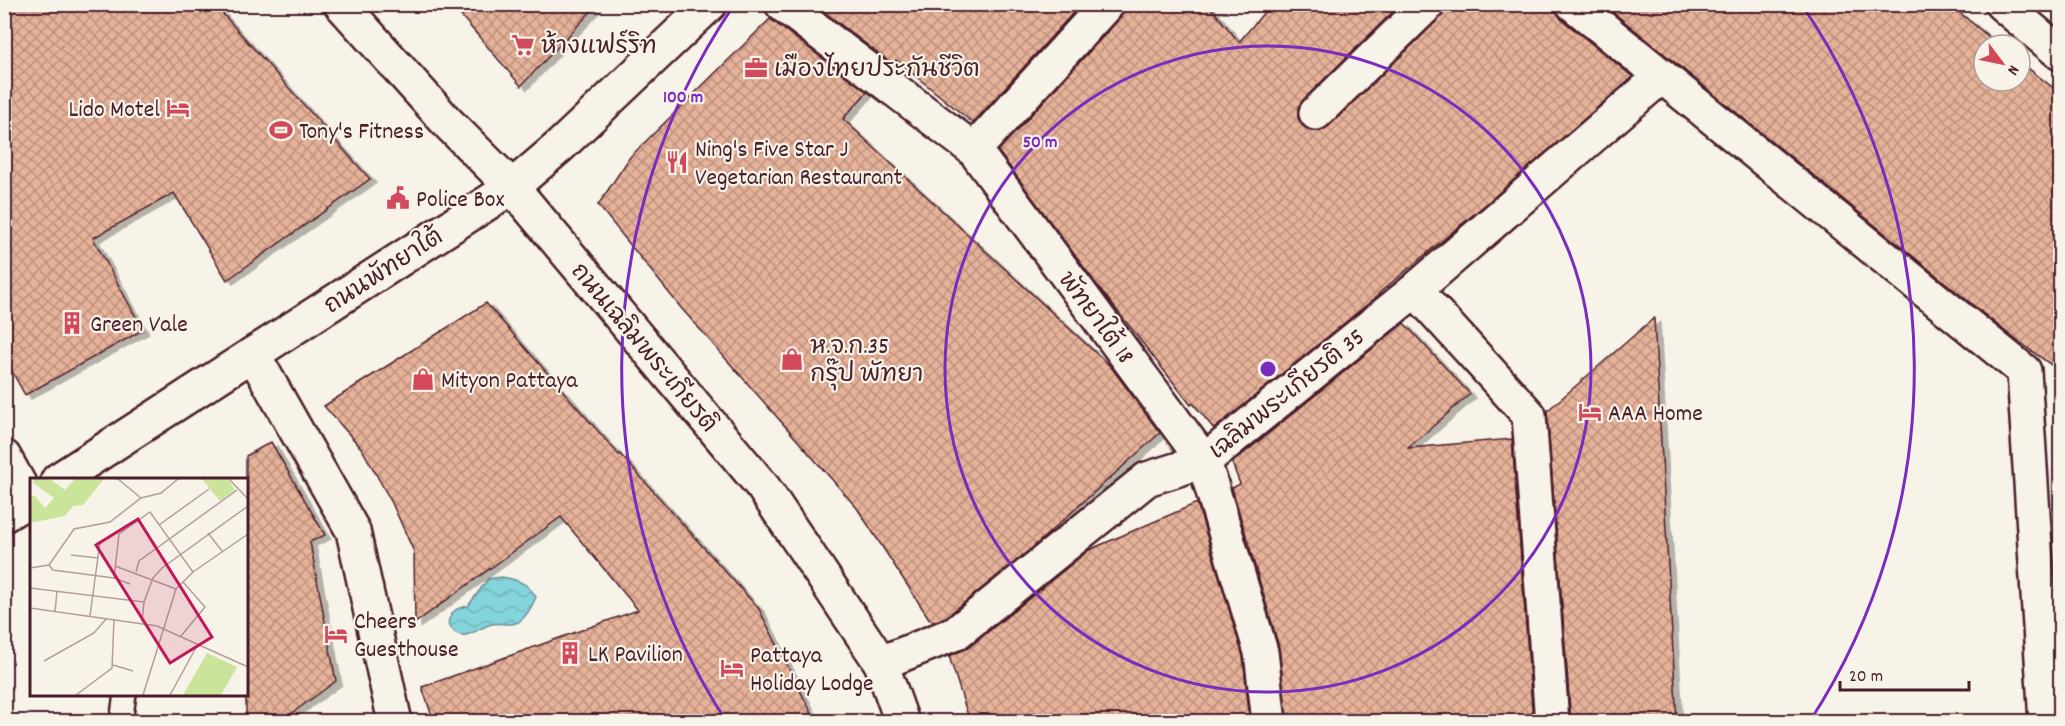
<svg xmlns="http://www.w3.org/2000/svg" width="2065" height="726" font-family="Dekko,'Playpen Sans Thai',sans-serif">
	<defs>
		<pattern id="water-waves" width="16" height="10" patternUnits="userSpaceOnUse" patternTransform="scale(1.5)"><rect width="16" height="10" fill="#83d4db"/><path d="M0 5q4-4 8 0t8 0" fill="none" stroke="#73b6bc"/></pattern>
		<pattern id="building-cross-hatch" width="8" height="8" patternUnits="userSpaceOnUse" patternTransform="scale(1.5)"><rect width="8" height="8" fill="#e6b299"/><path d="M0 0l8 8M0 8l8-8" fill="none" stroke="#bc907d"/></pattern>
		<filter id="shadow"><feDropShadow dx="6" dy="4" stdDeviation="0" flood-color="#0004"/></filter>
	</defs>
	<rect width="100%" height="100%" fill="#f7f3e8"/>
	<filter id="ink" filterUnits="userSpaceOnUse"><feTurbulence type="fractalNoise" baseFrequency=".0167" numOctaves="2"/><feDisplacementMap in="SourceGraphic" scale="12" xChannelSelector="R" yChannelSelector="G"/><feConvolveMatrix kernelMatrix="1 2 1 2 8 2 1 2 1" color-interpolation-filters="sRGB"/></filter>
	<g filter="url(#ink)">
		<path fill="url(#water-waves)" stroke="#6c8c95" stroke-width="1.5" d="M502 577C518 580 528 583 536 597 532 606 525 620 516 623 509 626 499 622 492 624 475 628 461 648 448 623 451 611 456 608 468 606L488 579Z"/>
		<path fill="url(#building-cross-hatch)" stroke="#4a1f2b" stroke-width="1.5" filter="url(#shadow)" d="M4 4H214L370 179 227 280 174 193 93 238 143 330 25 395 4 357Z
			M451 4H598L521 86Z
			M814 4H1081L973 123 896 60 892 64Z
			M1125 4H1208L1239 42 1271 4H1401L1303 100 1298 108V118L1303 126 1311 131H1321L1329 126 1441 17 1446 10V4H1555L1556 11 1561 19 1633 77 1486 204 1378 294 1379 295 1214 429 1193 403 1191 405 1094 281 998 151 1121 17Z
			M1603 4H1949L1999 45H1984V81H2020V62L2061 94V372L2011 336Z
			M770 19 867 92 843 119 1111 367 1160 433 1032 548 946 617 936 621 930 620 857 508 682 309 598 205 630 157Z
			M486 303 619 455 620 454 759 609 816 722H434L422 687 638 610 561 517 415 623 414 552 392 503 362 449 324 406Z
			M1654 318 1677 722H1571L1547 411Z
			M1404 323 1470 394 1408 448 1512 439 1533 722H1287L1279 647 1232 488 1240 484 1232 463Z
			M271 442 325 535 310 542 336 681 280 722H246V456Z
			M1197 503 1243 656 1250 722H970L949 656 968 648 1089 550Z"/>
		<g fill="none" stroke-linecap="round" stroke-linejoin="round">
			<g stroke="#4a1f2b" stroke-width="26">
				<path id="lane" d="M121 722 125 694"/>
			</g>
			<g stroke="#4a1f2b" stroke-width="38">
				<path id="street" d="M782 4 974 150 1204 461 1261 652 1269 722
					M1573 4 2024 371 2046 722
					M2002 4 2060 53
					M1316 113 1428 4
					M974 150 1107 4
					M1415 290 1529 415 1552 722
					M253 354 353 531 395 722
					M4 457 28 500
					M881 663 956 633 1147 479 1204 461 1415 290 1662 76"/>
			</g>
			<g stroke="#4a1f2b" stroke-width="38">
				<path id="secondary" d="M341 4 446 121 512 187 763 487 881 663 902 722
					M58 480 512 187 560 146 710 4
					M4 515 32 498"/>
			</g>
			<use href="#lane" stroke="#f7f3e8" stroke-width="21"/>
			<use href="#street" stroke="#f7f3e8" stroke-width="33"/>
			<use href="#secondary" stroke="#f7f3e8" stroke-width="33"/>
		</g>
	</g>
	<g fill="none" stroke="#7b2cbf" stroke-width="3">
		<circle cx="1268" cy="369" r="323"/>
		<path d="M726 721A646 646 0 0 1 732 8M1804 8A646 646 0 0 1 1810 721"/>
	</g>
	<defs>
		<g id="supermarket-bare" transform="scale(1.8)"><path d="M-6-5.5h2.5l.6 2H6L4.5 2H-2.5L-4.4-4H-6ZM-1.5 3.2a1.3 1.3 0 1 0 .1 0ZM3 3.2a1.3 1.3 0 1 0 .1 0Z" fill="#d1495b" stroke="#f7f3e8" stroke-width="2.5" paint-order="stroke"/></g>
		<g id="office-bare" transform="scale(1.8)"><path d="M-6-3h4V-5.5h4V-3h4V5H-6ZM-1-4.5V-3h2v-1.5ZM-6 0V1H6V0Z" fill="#d1495b" stroke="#f7f3e8" stroke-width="2.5" paint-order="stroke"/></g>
		<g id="hotel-bare" transform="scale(1.8)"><path d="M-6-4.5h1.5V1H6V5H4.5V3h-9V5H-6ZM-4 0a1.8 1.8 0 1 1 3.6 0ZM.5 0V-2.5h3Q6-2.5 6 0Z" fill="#d1495b" stroke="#f7f3e8" stroke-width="2.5" paint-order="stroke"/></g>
		<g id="stadium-bare" transform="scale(1.8)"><path d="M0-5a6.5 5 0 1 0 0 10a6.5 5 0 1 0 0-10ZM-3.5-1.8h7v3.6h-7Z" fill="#d1495b" stroke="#f7f3e8" stroke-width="2.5" paint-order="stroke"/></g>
		<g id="restaurant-bare" transform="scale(1.8)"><path d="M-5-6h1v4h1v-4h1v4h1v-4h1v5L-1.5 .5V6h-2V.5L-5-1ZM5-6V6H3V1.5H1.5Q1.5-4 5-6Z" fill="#d1495b" stroke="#f7f3e8" stroke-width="2.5" paint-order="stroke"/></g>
		<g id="civic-bare" transform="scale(1.8)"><path d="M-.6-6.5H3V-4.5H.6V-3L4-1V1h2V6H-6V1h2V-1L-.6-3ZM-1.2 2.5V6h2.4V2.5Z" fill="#d1495b" stroke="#f7f3e8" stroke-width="2.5" paint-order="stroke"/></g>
		<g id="building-bare" transform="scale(1.8)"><path d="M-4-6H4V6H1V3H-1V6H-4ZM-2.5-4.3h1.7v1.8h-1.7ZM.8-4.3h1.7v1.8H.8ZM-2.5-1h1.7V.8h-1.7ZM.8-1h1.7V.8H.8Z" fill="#d1495b" stroke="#f7f3e8" stroke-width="2.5" paint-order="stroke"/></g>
		<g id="shop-bare" transform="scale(1.8)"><path d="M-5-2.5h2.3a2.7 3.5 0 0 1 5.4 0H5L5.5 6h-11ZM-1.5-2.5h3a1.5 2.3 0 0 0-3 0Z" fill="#d1495b" stroke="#f7f3e8" stroke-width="2.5" paint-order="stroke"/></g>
	</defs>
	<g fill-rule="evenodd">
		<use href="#supermarket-bare" x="523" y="45"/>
		<use href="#office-bare" x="756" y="68"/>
		<use href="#hotel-bare" x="178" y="108"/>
		<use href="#stadium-bare" x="281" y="130"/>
		<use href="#restaurant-bare" x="677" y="162"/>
		<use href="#civic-bare" x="398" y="198"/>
		<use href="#building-bare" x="72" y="323"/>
		<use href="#shop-bare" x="792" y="359"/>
		<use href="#shop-bare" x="423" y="379"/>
		<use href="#hotel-bare" x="1590" y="412"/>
		<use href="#hotel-bare" x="336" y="634"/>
		<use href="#building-bare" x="570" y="653"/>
		<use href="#hotel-bare" x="732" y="668"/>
	</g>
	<g text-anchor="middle" stroke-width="4.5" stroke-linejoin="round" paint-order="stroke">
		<g font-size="24" fill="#4a1f2b" stroke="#f7f3e8" text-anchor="start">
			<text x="541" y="53">ห้างแฟร์ริท</text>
			<text x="774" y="76">เมืองไทยประกันชีวิต</text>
			<text x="160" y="116" text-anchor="end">Lido Motel</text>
			<text x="299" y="138">Tony's Fitness</text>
			<text x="695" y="156">Ning's Five Star J<tspan x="695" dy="28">Vegetarian Restaurant</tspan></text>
			<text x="416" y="206">Police Box</text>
			<text x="90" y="331">Green Vale</text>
			<text x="810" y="353">ห.จ.ก.35<tspan x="810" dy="28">กรุ๊ป พัทยา</tspan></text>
			<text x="441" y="387">Mityon Pattaya</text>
			<text x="1608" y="420">AAA Home</text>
			<text x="354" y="628">Cheers<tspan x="354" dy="28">Guesthouse</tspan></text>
			<text x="588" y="661">LK Pavilion</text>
			<text x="750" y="662">Pattaya<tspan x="750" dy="28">Holiday Lodge</tspan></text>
		</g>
		<g font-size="24" fill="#4a1f2b" stroke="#f7f3e8">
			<text transform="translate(383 270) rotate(-33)" y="8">ถนนพัทยาใต้</text>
			<text transform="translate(1097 317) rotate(53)" y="8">พัทยาใต้ 18</text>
			<text transform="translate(645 347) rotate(50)" y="8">ถนนเฉลิมพระเกียรติ</text>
			<text transform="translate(1286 393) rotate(-39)" y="8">เฉลิมพระเกียรติ 35</text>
		</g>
	</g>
	<g transform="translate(30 478)">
		<rect width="218" height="218" fill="#f7f3e8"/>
		<path d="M5 1H20L35 12 45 1H74L53 27 43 28 35 38 0 45V20L4 17 15 30 24 20 2 4ZM172 1H198L205 12 190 23Z" fill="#cae49a"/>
		<path d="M177 175 207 189 191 217H153Z" fill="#cae49a"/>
		<path fill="none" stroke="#b29e9c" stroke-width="1.5" d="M88 1 111 20M199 1 218 21M129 47 179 11M178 55 192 73M41 77 68 80M19 87 44 51 80 44 111 20 131 15 148 1M19 87 23 92 84 100M85 88 146 111M0 90 19 87M106 94 109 83 207 12M100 106 84 100 89 56 120 34 163 94M0 110 114 124M0 130 127 148 218 189M25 134 27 113M60 138 70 64M112 144 114 124 123 100 132 90 218 28M151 158 175 129 153 104M14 183 64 155 77 140M83 187 103 193M46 217 82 190 84 141M113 217 146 111 163 94 218 56M140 217 168 166"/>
		<path fill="#c2185b" fill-opacity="0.15" stroke="#c2185b" stroke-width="3" d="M108 41 182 159 140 185 66 67Z"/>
		<rect width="218" height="218" fill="none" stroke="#4a1f2b" stroke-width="3"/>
	</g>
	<circle cx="1268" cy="369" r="9" fill="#7b2cbf" stroke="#f7f3e8" stroke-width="3"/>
	<g font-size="18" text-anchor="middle" font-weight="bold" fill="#7b2cbf" stroke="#f7f3e8" stroke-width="4.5" stroke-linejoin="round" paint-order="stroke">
		<text x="683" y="102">100 m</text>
		<text x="1040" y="147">50 m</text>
	</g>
	<rect width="2065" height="726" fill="none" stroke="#f7f3e8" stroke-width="24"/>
	<rect x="12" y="12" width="2041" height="702" fill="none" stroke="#4a1f2b" stroke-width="2" filter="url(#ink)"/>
	<g transform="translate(2002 63) rotate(122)"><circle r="28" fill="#f7f3e8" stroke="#b29e9c" stroke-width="1.5"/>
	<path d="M0-4.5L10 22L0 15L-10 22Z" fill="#d1495b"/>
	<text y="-9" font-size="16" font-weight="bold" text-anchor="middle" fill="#4a1f2b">N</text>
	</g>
	<path d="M1840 681v9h129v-9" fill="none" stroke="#4a1f2b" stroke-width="3"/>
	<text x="1849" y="681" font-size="18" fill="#4a1f2b" stroke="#f7f3e8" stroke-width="4.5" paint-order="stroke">20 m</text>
</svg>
